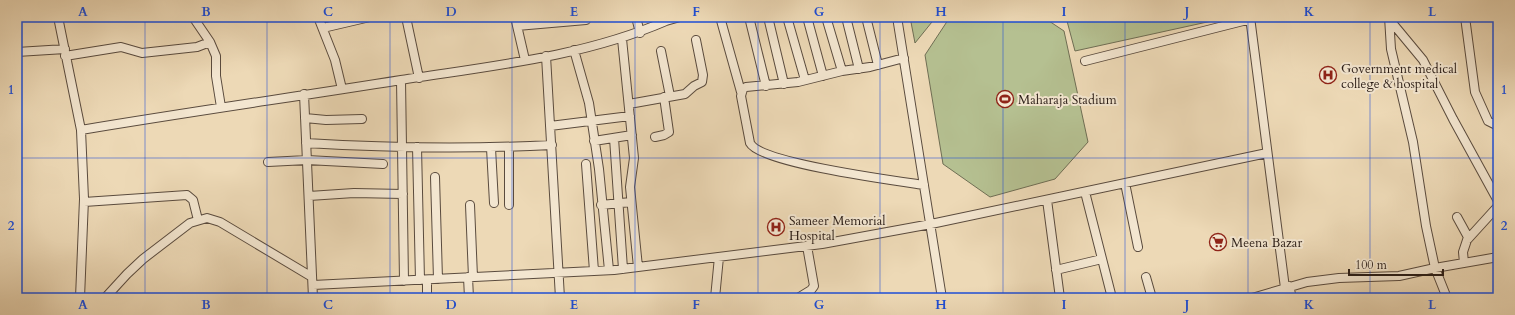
<svg xmlns="http://www.w3.org/2000/svg" width="1515" height="315" font-family="Cardo,serif">
	<rect width="100%" height="100%" fill="#edd9b6"/>
	<filter id="stains"><feTurbulence type="fractalNoise" baseFrequency=".005" numOctaves="4"/><feColorMatrix values="0 0 0 0 .2 0 0 0 0 .09 0 0 0 0 .02 0 0 0 .5 -.17"/></filter>
	<radialGradient id="worn" r=".72"><stop offset=".6" stop-color="#630" stop-opacity="0"/><stop offset="1" stop-color="#630" stop-opacity=".3"/></radialGradient>
	<path fill="#b5c091" stroke="#6f6e54" d="M910 17H936L915 43Z
		M950 17H1043L1064 31 1088 142 1055 179 990 197 943 164 925 55Z
		M1061 17H1230L1075 51 1067 21Z"/>
	<g fill="none" stroke-linecap="round" stroke-linejoin="round">
		<g stroke="#5a4b3e" stroke-width="10">
			<path id="minor" d="M58 17 81 130 84 199 80 298
				M193 17 210 42 216 56V76L221 107
				M318 17 335 60 342 89
				M406 17 419 78
				M515 17 525 60
				M636 17 640 33
				M661 17 666 21 680 17
				M720 17 741 92
				M749 17 766 86
				M768 17 784 84
				M787 17 805 80
				M807 17 823 76
				M826 17 842 71
				M846 17 859 69
				M866 17 878 65
				M897 17 942 298
				M1250 17 1285 288
				M1389 17 1391 49 1413 142 1426 226 1435 268 1447 298
				M1465 17 1475 92 1488 121 1498 126
				M1389 19 1423 60 1453 119 1498 201
				M517 26 586 20
				M323 28 370 17
				M622 39 634 158 630 187 638 267
				M574 50 589 103 599 169 609 270
				M661 51 670 96
				M17 52 65 49
				M65 56 121 47 142 53 197 47 210 42
				M546 56 560 298
				M904 58 870 67 842 71 798 82 746 87 743 89 741 96 750 143C760 163 897 181 924 185
				M1085 61 1251 19
				M401 80 404 281
				M304 94 313 298
				M629 104 685 94 694 86 702 82 703 75 696 40
				M305 118 326 120 362 119
				M550 126 630 116
				M81 130C188 112 295 97 401 80 490 66 583 57 666 21
				M655 137 664 135 669 132 664 97
				M614 138 623 269
				M594 141 632 135
				M306 143C388 148 470 149 552 145
				M417 147 420 280
				M491 148 494 203
				M268 162 307 160 383 164
				M586 164 594 271
				M435 177 438 279
				M1125 183 1138 247
				M1085 192 1112 298
				M309 196 354 193 403 194
				M1047 200 1060 298
				M84 202 187 195 193 200 198 220
				M470 205 473 277
				M509 205V147
				M601 205 631 202
				M1457 217 1468 237 1463 252 1464 263
				M1468 239 1498 206
				M1056 270 1102 259
				M468 277 469 298
				M1146 277 1152 298
				M427 280V298
				M313 285 614 270 822 244 931 224 1267 153
				M1289 286 1292 298
				M105 298 127 274 143 259 190 223 207 218 220 222 312 277
				M715 298 719 257
				M798 298 811 290 814 286 807 246
				M1252 298 1307 282 1339 278 1399 276 1435 268 1498 257"/>
		</g>
		<use href="#minor" stroke="#f3e6d0" stroke-width="8"/>
	</g>
	<path fill="none" stroke="#1d4ed8" stroke-width="1" stroke-opacity="0.55" d="M145 17V298M267 17V298M390 17V298M512 17V298M635 17V298M758 17V298M880 17V298M1003 17V298M1125 17V298M1248 17V298M1370 17V298M17 158H1498"/>
	<defs>
		<g id="hospital-ring" transform="scale(0.9)"><circle r="9.5" fill="#f3e6d0" stroke="#8f2418" stroke-width="1.5"/><path d="M-5-5h3v3.5h4V-5h3V5h-3V1.5h-4V5h-3Z" fill="#8f2418"/></g>
		<g id="stadium-ring" transform="scale(0.9)"><circle r="9.5" fill="#f3e6d0" stroke="#8f2418" stroke-width="1.5"/><path d="M0-5a6.5 5 0 1 0 0 10a6.5 5 0 1 0 0-10ZM-3.5-1.8h7v3.6h-7Z" fill="#8f2418"/></g>
		<g id="supermarket-ring" transform="scale(0.9)"><circle r="9.5" fill="#f3e6d0" stroke="#8f2418" stroke-width="1.5"/><path d="M-6-5.5h2.5l.6 2H6L4.5 2H-2.5L-4.4-4H-6ZM-1.5 3.2a1.3 1.3 0 1 0 .1 0ZM3 3.2a1.3 1.3 0 1 0 .1 0Z" fill="#8f2418"/></g>
	</defs>
	<g fill-rule="evenodd">
		<use href="#hospital-ring" x="1328" y="75"/>
		<use href="#stadium-ring" x="1005" y="99"/>
		<use href="#hospital-ring" x="776" y="227"/>
		<use href="#supermarket-ring" x="1218" y="242"/>
	</g>
	<g text-anchor="middle" stroke-width="4" stroke-linejoin="round" paint-order="stroke">
		<g font-size="13" fill="#291c16" stroke="#f3e6d0" text-anchor="start">
			<text x="1341" y="73">Government medical<tspan x="1341" dy="15">college &amp; hospital</tspan></text>
			<text x="1018" y="104">Maharaja Stadium</text>
			<text x="789" y="225">Sameer Memorial<tspan x="789" dy="15">Hospital</tspan></text>
			<text x="1231" y="247">Meena Bazar</text>
		</g>
	</g>
	<rect width="1515" height="315" fill="none" stroke="#edd9b6" stroke-width="44"/>
	<path d="M1349 269v6h94v-6" fill="none" stroke="#291c16" stroke-width="2"/>
	<text x="1355" y="269" font-size="12" fill="#291c16" stroke="#f3e6d0" stroke-width="3" paint-order="stroke">100 m</text>
	<rect x="22" y="22" width="1471" height="271" fill="none" stroke="#1d4ed8" stroke-width="1.5"/>
	<g font-size="13" text-anchor="middle" font-weight="bold" fill="#1d4ed8">
		<text x="83" y="16">A</text>
		<text x="206" y="16">B</text>
		<text x="328" y="16">C</text>
		<text x="451" y="16">D</text>
		<text x="574" y="16">E</text>
		<text x="696" y="16">F</text>
		<text x="819" y="16">G</text>
		<text x="941" y="16">H</text>
		<text x="1064" y="16">I</text>
		<text x="1187" y="16">J</text>
		<text x="1309" y="16">K</text>
		<text x="1432" y="16">L</text>
		<text x="11" y="94">1</text>
		<text x="1504" y="94">1</text>
		<text x="11" y="230">2</text>
		<text x="1504" y="230">2</text>
		<text x="83" y="309">A</text>
		<text x="206" y="309">B</text>
		<text x="328" y="309">C</text>
		<text x="451" y="309">D</text>
		<text x="574" y="309">E</text>
		<text x="696" y="309">F</text>
		<text x="819" y="309">G</text>
		<text x="941" y="309">H</text>
		<text x="1064" y="309">I</text>
		<text x="1187" y="309">J</text>
		<text x="1309" y="309">K</text>
		<text x="1432" y="309">L</text>
	</g>
	<rect width="100%" height="100%" filter="url(#stains)"/>
	<rect width="100%" height="100%" fill="url(#worn)"/>
</svg>
